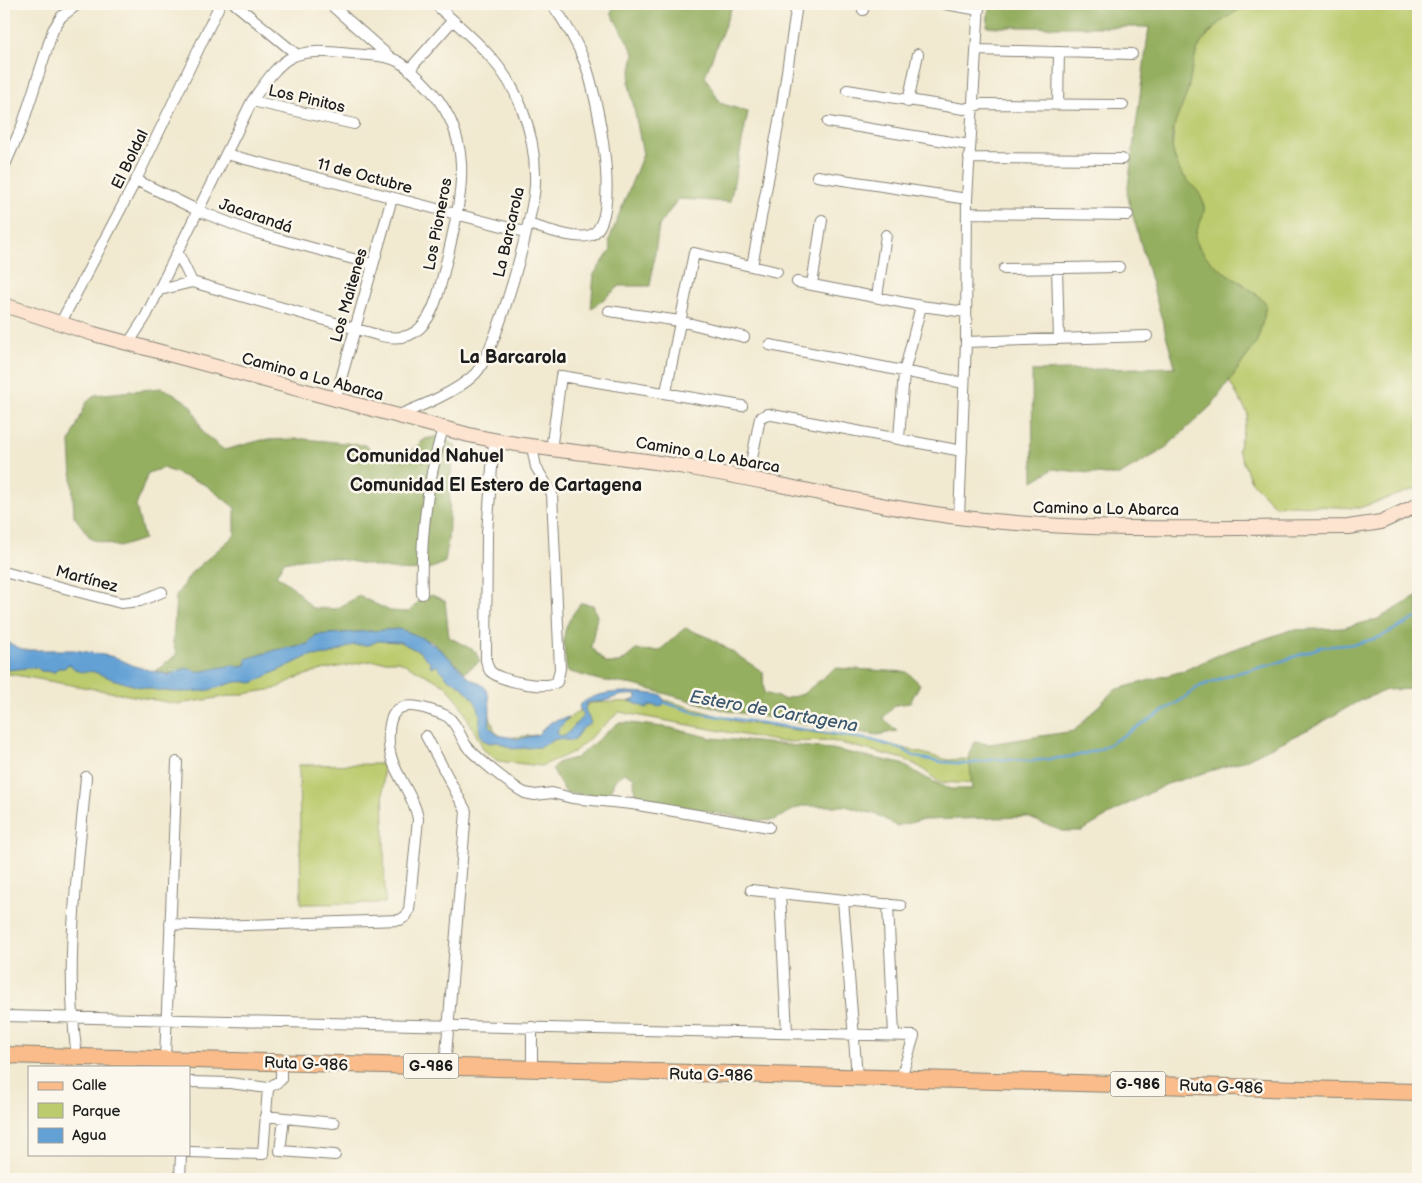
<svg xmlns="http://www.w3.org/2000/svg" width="1422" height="1183" font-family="'Balsamiq Sans',sans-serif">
	<rect width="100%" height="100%" fill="#fbf7ec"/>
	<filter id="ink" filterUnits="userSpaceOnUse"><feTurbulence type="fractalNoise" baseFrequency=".02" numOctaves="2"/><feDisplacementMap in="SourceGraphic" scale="10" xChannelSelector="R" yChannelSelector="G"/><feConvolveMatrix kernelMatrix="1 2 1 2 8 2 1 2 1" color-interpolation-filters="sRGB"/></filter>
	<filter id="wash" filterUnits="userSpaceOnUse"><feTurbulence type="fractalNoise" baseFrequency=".0096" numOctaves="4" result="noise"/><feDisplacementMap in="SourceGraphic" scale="20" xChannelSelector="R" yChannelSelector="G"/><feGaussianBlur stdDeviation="1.12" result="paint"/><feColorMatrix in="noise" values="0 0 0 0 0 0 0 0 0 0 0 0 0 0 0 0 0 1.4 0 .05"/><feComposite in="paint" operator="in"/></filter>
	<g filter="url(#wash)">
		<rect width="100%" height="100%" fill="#f1e9d0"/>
		<path fill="#bccb6e" stroke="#6c7445" d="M1248 4H1418V488L1359 508 1292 505 1275 506 1251 481 1238 450 1248 414 1229 381 1256 344 1260 330 1244 284C1222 274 1200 257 1194 234L1201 220 1190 183 1180 171 1172 150 1175 121 1187 93 1196 50 1204 39 1224 19Z
			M1418 613 1017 786 939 782 920 767 904 759 832 741 781 742 619 712 574 752 541 766 498 761 484 750 458 700 445 685 399 661H370L322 670 296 678 275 689 178 704 4 673V648L113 675 205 674 345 640 404 641 483 694 495 732 504 738 547 734 590 703 665 700 739 722 876 741 948 760 1023 756Z
			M383 764 385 903 301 904 299 765Z"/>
		<path fill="#95af61" stroke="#58663e" d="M615 4H733L705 76 720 103 748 112 730 202 678 199 659 226 650 286H620L591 309 594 274 611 250 609 240 643 154 629 83 634 53 611 13Z
			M989 4H1248C1232 14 1216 23 1204 39 1192 54 1192 75 1187 93 1181 112 1168 130 1173 151 1174 157 1177 167 1181 172 1188 184 1203 191 1204 206 1206 221 1188 233 1199 248 1218 274 1245 281 1266 303L1264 317 1256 344 1247 356 1212 405 1163 450 1119 475H1106L1053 469 1033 481 1032 371 1175 367 1127 194 1149 27H987Z
			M161 388 173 393 192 406 203 433 224 450 262 440 304 439 365 445 381 457 403 458 425 439 439 436 456 446C445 484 453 523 445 562 414 581 370 563 337 559 318 556 301 558 284 562L276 575 294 588 312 608 336 609 359 596 390 611 409 612 420 600 432 595 445 601 449 637 475 651 480 661 465 672 431 641 388 630 316 635 308 644 276 650 247 659V664L241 667C232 664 228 669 218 669 198 671 176 677 156 671L177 654 173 644 176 596 192 572 235 535V508L206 485 163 468 148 473 136 506 144 539 119 547 91 539 74 516 70 442 86 403 95 395Z
			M1418 596V689L1386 690 1357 702 1319 724 1243 761 1167 784 1124 806 1082 831H1062L1027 817 922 820 896 826 878 815 845 806H801L774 820 760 821 635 798 634 777 625 773 615 780 608 796 566 793 552 769 559 762 576 758 618 723H630L671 728 712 738 832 749 902 764 926 778 950 789H972L969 754 975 742 989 744 1074 731 1114 690 1183 671 1225 652 1291 630 1343 628 1378 619Z
			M581 603 593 605 597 616 591 647 606 663H620L636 650 659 651 685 628 712 639 763 672 764 693 784 699 803 694 835 668 907 672 920 684 910 703 896 705 883 718 897 731 878 735 728 711 634 685 599 680 567 671C563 638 559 631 581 603Z"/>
		<path fill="#63a1d5" stroke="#405e78" d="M398 629C429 637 447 654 467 676 472 681 481 682 486 689 492 699 489 716 490 727L498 735 519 739 537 735 551 722 569 717 557 731 558 735 565 736 583 716 579 706C598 687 637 692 661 695L665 702 661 707 651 705 646 708 630 701 636 699 637 695C618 694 619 697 604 701 598 703 593 701 587 703L585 709 591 723 582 729 573 741 556 739 540 747 512 749 498 742 490 743 483 740C478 731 479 726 480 717 481 704 461 682 449 680L437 666 431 667 429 661 420 652 400 642 378 641 369 645H353L329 655 309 656 252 683C232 678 222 689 203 691 166 695 131 687 97 673 91 670 84 673 78 671 75 670 72 666 69 664L64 668H58L55 672 41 671 36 667 9 670 4 667V641L24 650H75L115 657 134 666 168 675 187 668 198 672 233 665 241 667 247 664 246 659 276 650 308 644 316 635Z"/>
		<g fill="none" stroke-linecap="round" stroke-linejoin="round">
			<path stroke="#63a1d5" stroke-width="2.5" d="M663 702 697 713 872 740 902 749 916 757 942 762 968 764 995 759 1032 761 1076 756 1101 749 1183 699 1198 687 1233 674 1274 664 1321 647 1356 644 1380 637 1418 617"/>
		</g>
	</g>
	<g filter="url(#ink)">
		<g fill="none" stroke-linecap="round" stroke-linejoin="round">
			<g stroke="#868276" stroke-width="12">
				<path id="street" d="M235 4 296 54
					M330 4 391 58
					M945 4 979 10
					M863 10 864 4
					M976 50 1132 54
					M409 70 453 20
					M847 90 964 109 981 104 1123 105
					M252 101 354 124
					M908 102 918 54
					M1058 105 1059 52
					M828 122 970 145
					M226 154 525 232
					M969 158 1122 159
					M4 167 22 126 53 30 61 17 78 4
					M817 176 967 199
					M136 180 199 211 253 232 372 264
					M967 213 1128 215
					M528 224C543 228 576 241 591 235 624 220 596 91 585 63 577 42 565 22 552 4
					M178 253 192 282
					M752 266 782 105 797 4
					M1057 268 1059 339
					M1004 269 1119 267
					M797 282 921 306 966 312
					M812 284 822 220
					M877 297 886 235
					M609 311 680 321 744 337
					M60 324 136 180 220 4
					M966 342 1147 336
					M128 344 146 316 252 101C286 52 292 48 351 54 364 55 377 55 389 58 401 60 414 73 423 82 476 134 463 190 448 255 442 277 437 312 420 328 409 339 395 339 381 336L192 282 160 290
					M770 345 964 383
					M666 392 694 253 777 272
					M335 400 392 198
					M396 416C419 407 457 392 475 374 496 353 534 216 535 184 536 158 531 131 521 106 503 61 469 35 435 4
					M899 438 904 373 921 306
					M494 441 487 533 486 660C487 664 488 668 490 671 500 681 546 690 557 682L560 669 552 494 536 467 532 447
					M551 450 561 376 742 406
					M748 478 760 418 767 414 962 451
					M959 517 966 342 967 199 979 4
					M4 572 121 603 140 601 162 592
					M422 594C420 537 427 483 443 428
					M426 736 466 811 445 1067
					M4 818V841
					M751 890 901 906
					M780 893 787 1033
					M843 900 857 1077
					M888 904 894 1035
					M170 924 214 926 400 920 406 916 409 910 418 819C414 793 391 772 389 745 387 711 397 699 430 710 436 712 442 713 448 717 457 724 460 736 466 745 473 755 514 788 525 793L535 795 552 793 572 798 632 804 769 827
					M4 1016 914 1036 901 1078
					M77 1057C64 964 78 870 86 777
					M165 1059 177 762
					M532 1069V1027
					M189 1082 230 1083 268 1088
					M265 1116 334 1123
					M284 1118 280 1151 335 1155
					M189 1152 263 1154 268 1088 281 1080V1062
					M180 1179 181 1154"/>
			</g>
			<g stroke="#868276" stroke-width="16">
				<path id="secondary" d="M4 305 94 334 469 435C540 451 613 454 685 467 781 483 876 508 974 519 1098 533 1223 527 1348 527L1381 522 1418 505"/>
			</g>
			<g stroke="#868276" stroke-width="18">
				<path id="primary" d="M4 1055 1418 1092"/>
			</g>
			<use href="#street" stroke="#fff" stroke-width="10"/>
			<use href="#secondary" stroke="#fde4d0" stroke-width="14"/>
			<use href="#primary" stroke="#f9bc8a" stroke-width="16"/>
		</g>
	</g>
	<g text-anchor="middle" stroke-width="5" stroke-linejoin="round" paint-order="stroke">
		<g fill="#fbf7ec" stroke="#5f5e5a" stroke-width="1">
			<rect x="403.5" y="1053.5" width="55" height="25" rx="4"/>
			<rect x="1110.5" y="1071.5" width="55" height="25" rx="4"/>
		</g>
		<g font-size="15" font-weight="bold" fill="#1c1c1c">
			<text x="431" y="1071">G-986</text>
			<text x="1138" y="1089">G-986</text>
		</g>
		<g font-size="16" fill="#1c1c1c" stroke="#fbf7ec">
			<text transform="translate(307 98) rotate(13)" y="6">Los Pinitos</text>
			<text transform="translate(129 159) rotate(-64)" y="6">El Boldal</text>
			<text transform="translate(365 175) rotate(15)" y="6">11 de Octubre</text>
			<text transform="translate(256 215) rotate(19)" y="6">Jacarandá</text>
			<text transform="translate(437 224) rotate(-79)" y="6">Los Pioneros</text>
			<text transform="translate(508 232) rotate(-77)" y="6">La Barcarola</text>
			<text transform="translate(348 295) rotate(-74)" y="6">Los Maitenes</text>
			<text transform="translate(313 376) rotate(15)" y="6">Camino a Lo Abarca</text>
			<text transform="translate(708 454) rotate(10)" y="6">Camino a Lo Abarca</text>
			<text transform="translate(1106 508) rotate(1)" y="6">Camino a Lo Abarca</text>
			<text transform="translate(87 578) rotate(15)" y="6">Martínez</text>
			<text transform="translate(306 1063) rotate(2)" y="6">Ruta G-986</text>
			<text transform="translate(711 1074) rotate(1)" y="6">Ruta G-986</text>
			<text transform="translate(1221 1086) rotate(2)" y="6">Ruta G-986</text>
		</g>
		<g font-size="18" font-weight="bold" fill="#1c1c1c" stroke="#fbf7ec">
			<text x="513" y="363">La Barcarola</text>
			<text x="425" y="462">Comunidad Nahuel</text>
			<text x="496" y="491">Comunidad El Estero de Cartagena</text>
		</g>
		<g font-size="18" font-style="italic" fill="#3c586f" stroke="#fbf7ec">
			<text transform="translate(774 711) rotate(10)" y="6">Estero de Cartagena</text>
		</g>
	</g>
	<rect width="1422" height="1183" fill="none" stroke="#fbf7ec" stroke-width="20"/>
	<rect x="28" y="1066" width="162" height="90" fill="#fbf7ec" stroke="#a29f99"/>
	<rect x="38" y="1082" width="25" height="8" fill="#f9bc8a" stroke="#a29f99"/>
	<text x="72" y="1090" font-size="15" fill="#1c1c1c">Calle</text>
	<rect x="38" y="1103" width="25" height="15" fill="#bccb6e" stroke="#a29f99"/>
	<text x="72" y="1116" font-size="15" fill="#1c1c1c">Parque</text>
	<rect x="38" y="1128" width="25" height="15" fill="#63a1d5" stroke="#a29f99"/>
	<text x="72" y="1140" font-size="15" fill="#1c1c1c">Agua</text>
</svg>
